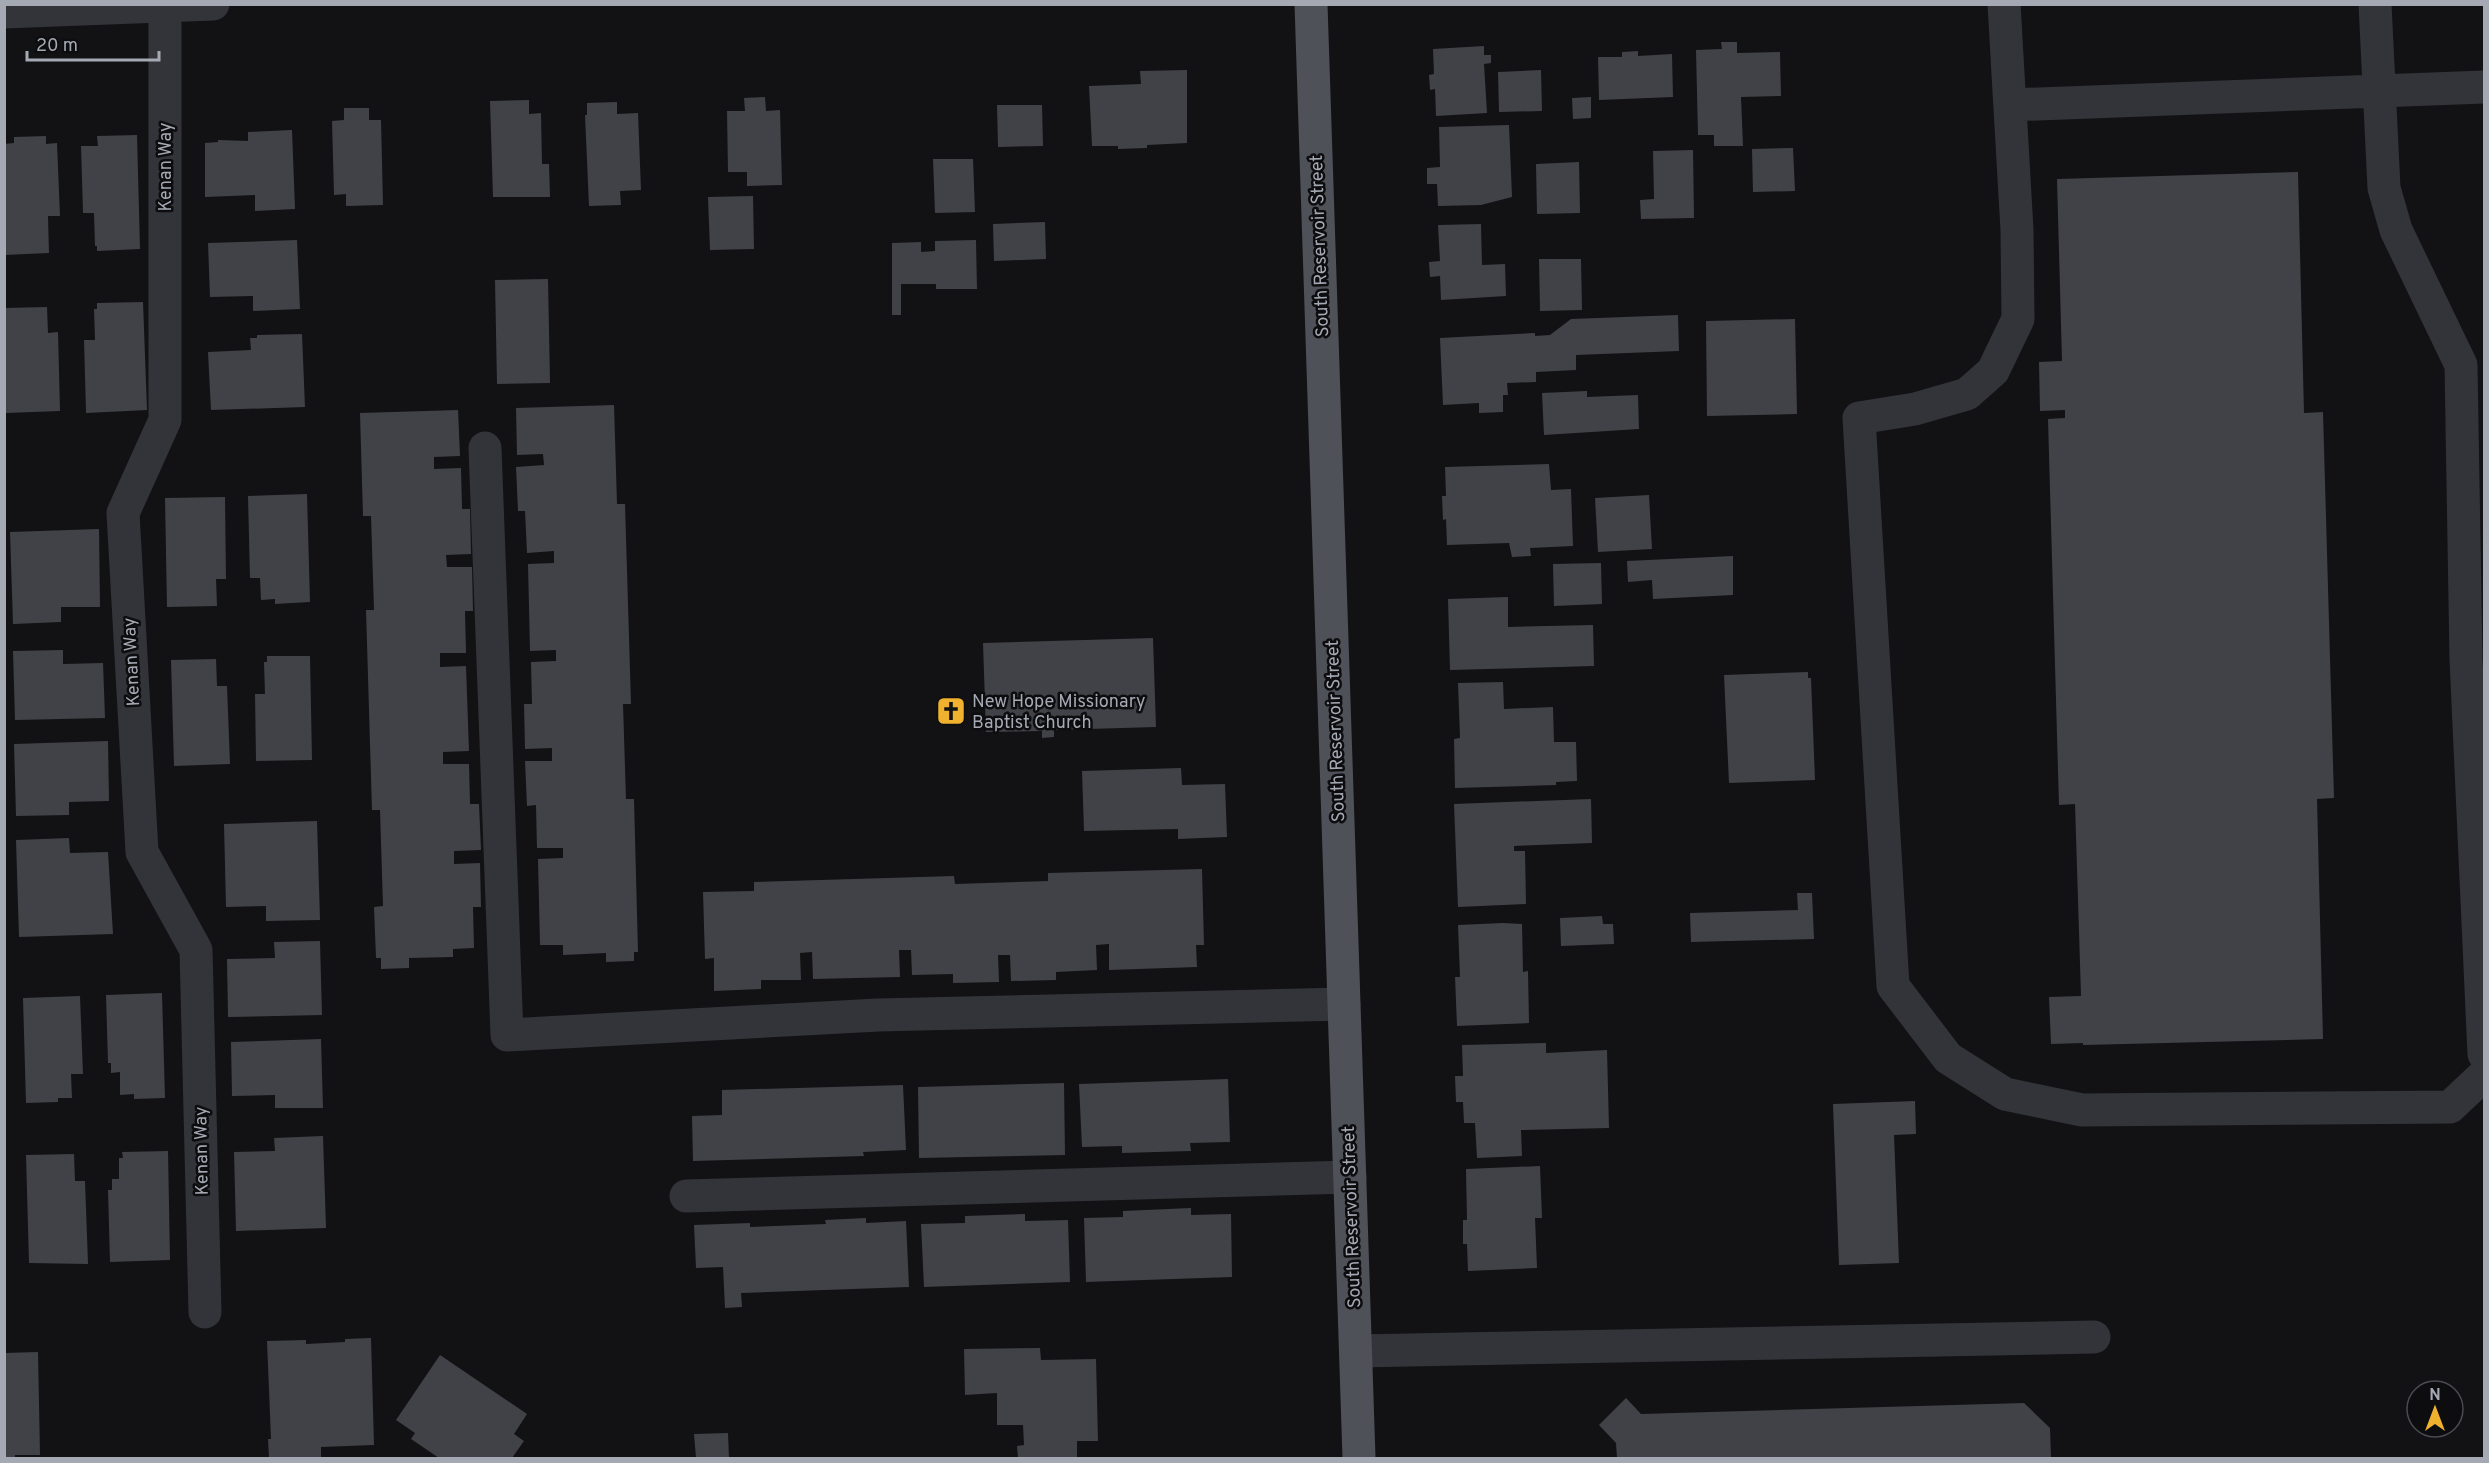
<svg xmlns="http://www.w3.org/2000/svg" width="2489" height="1463" font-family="Overpass,sans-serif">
	<rect width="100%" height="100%" fill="#121214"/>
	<path fill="#414247" d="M1721 42H1737V53L1780 52 1781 96 1741 97 1743 146H1714V135H1698L1696 50 1722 49Z
		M1484 46V55H1491V63L1484 64 1487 113 1436 116 1435 89 1430 90 1429 75 1434 74 1433 49Z
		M1638 51V56L1672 54 1673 97 1599 100 1598 57H1622V52Z
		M1187 70V143L1147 145V148L1118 149V146H1092L1089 86 1141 84 1140 71Z
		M1541 70 1542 111 1499 112 1498 72Z
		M765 97 766 111 780 110 782 185 747 186V172H728L727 111H745L744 98Z
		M1591 97V118L1573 119 1572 98Z
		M529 100V114L541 113 542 164H549L550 197H493L490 101Z
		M617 102V114L638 113 641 190 620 191 621 205 589 206 585 115H587V103Z
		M997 105H1042L1043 146 998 147Z
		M344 108H369V120H381L383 205 346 206V194L334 195 332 121 344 120Z
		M1509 125 1512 197 1481 205 1438 206 1437 184H1427V168L1440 167 1439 127Z
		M292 130 295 209 255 211V195L205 197V143L218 142V140L248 141V132Z
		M137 135 140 249 97 251V246H95L94 213H83L81 146H98L97 136Z
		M46 136V144L57 143 60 216H48L49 253 4 255V144L14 143V137Z
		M1793 148 1795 191 1753 192 1752 149Z
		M1693 150 1694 218 1641 219 1640 200 1654 199 1653 151Z
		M933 159H973L975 212 935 213Z
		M1579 162 1580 213 1537 214 1536 164Z
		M2298 172 2304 413 2323 412 2334 798 2317 799 2323 1039 2083 1045V1043L2051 1044 2049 997 2081 996 2075 804 2059 805 2048 419 2065 418V410L2040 411 2039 362 2062 361 2057 179Z
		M753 196 754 249 710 250 708 197Z
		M1045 222 1046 259 994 261 993 224Z
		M1481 224 1482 265 1505 264 1506 296 1441 300 1440 276 1430 277 1429 262 1440 261 1438 225Z
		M297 240 300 309 253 311V296L210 297 208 243Z
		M976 240 977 289H936V284H901V315H892V243L921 242V252L935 251V241Z
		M1539 259H1581L1582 310 1540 311Z
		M548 279 550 383 497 384 495 280Z
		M143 302 147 410 86 413 84 340H95L94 309H97V303Z
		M47 307 48 333 58 332 60 411 6 413 4 308Z
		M1678 315 1679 351 1576 355V370L1536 372V382L1507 383 1508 395H1503V412L1479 413V403L1443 405 1440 338 1535 333V336L1550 335 1571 319Z
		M1795 319 1797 414 1707 416 1706 321Z
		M302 334 305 407 211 410 208 352 251 350 250 338H257V335Z
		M1587 391V397L1638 395 1639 429 1544 435 1542 393Z
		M614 405 617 504H625L631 704H623L626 799H634L638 952H634V961L606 962V953L563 955V945H540L538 859 563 858V848H537L536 805 527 806 525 761H552V748L525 749 524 704H532L531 662 556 661V650L530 651 528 564 554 563V551L527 553 525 511H518L516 467 544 465 543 454 517 455 516 408Z
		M458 410 460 456 434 457V469L461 468 462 509H470L471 554 446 555 447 567H472L473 611H465L466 653H440V667L466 666 469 751 443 752V764H469L470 804H479L481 850 454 851V864L480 863 481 907H473L474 948 453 949V957L409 958V968L381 969V958H376L374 907 383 906 380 810H372L366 610H374L371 516H363L360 413Z
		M1549 464 1551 490 1571 489 1573 546 1530 548 1531 556 1512 557 1509 543 1447 545 1446 519 1443 520 1442 496H1446L1445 467Z
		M307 494 310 602 275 604V599L261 600 260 578H250L248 496Z
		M1649 495 1652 549 1598 552 1595 498Z
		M225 497 226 579H216L217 606 167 607 165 498Z
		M99 529 100 607H61V622L13 624 10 532Z
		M1733 556V595L1653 599 1652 580 1628 582 1627 561Z
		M1601 563 1602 604 1554 606 1553 564Z
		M1508 597V627L1593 625 1594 666 1450 670 1448 599Z
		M1153 638 1156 727 1054 730V737L1042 738V731L986 732 983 643Z
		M63 650V664L103 663 105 718 15 720 13 651Z
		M267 656H310L312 760 256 761 255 694H265L264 662H267Z
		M216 659 217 686H227L230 764 174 766 171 660Z
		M1808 672V678H1811L1815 780 1729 783 1724 675Z
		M1503 682 1504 709 1553 707 1554 742H1576L1577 781 1556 782V785L1455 788 1454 739 1460 738 1458 683Z
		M108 741 109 801 69 802V815L16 816 14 744Z
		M1181 768 1182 785 1225 784 1227 837 1178 839V829L1084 831 1082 771Z
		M1591 799 1592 843 1514 846V851H1525L1526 904 1458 907 1454 804Z
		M317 821 320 920 266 921V906L226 907 224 824Z
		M69 838 70 853 108 852 113 934 19 937 16 840Z
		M1202 869 1204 945H1196L1197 967 1109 970V944L1096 945 1097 970 1056 972V980L1011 981 1010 955H998L999 982 953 983V974L912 975 911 950H899L900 977 813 979 812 952 800 953 801 980H761V989L714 991V958L705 959 703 892 754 891V882L954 876 955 884 1048 881V873Z
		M1797 893H1812L1814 939 1691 942 1690 913 1798 910Z
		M1602 916 1603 924H1613L1614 944 1561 946 1560 918Z
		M1503 923 1522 924 1523 972 1528 971 1529 1023 1457 1026 1455 977H1460L1458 925Z
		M320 941 322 1015 228 1017 227 959 275 958 274 942Z
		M162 993 165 1098 134 1099V1094L120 1095V1072L111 1073V1063H108L106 995Z
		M80 996 83 1074H71L72 1098H58V1102L26 1103 23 998Z
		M321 1039 323 1108H275V1095L232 1096 231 1042Z
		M1546 1043V1053L1607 1050 1609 1128 1521 1130 1522 1156 1477 1158 1475 1123H1464L1463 1102H1456L1455 1076H1463L1462 1045Z
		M1228 1079 1230 1142 1190 1143 1191 1151 1122 1153V1146L1082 1147 1079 1084Z
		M1064 1083 1065 1155 919 1158 918 1087Z
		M903 1085 906 1150 863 1152 864 1156 693 1161 692 1116 722 1115V1090Z
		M1915 1101 1916 1134 1894 1135 1899 1263 1839 1265 1833 1104Z
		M323 1136 326 1228 236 1231 234 1152 275 1151 274 1138Z
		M168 1151 170 1260 110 1262 108 1190H112V1179H119V1158H123L122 1152Z
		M74 1154 75 1181H85L88 1264 29 1263 26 1155Z
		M1540 1166 1542 1218H1535L1537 1268 1468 1271 1467 1244H1463V1220H1467L1466 1169Z
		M1191 1208V1215L1231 1214 1232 1277 1086 1282 1084 1218 1123 1217V1211Z
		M1025 1214V1221L1068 1220 1070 1282 924 1287 921 1224 965 1223V1216Z
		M866 1218V1223L906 1221 909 1287 741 1293 742 1307 725 1308 723 1267 696 1268 694 1225 750 1223V1227L826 1224 825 1220Z
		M371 1338 374 1445 321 1447V1458H269L268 1439H271L267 1341 306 1340V1344L345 1342V1339Z
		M1040 1348 1041 1360 1096 1359 1098 1441H1077V1458H1018L1017 1446 1024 1445 1023 1425H997V1393L965 1395 964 1349Z
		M38 1352 40 1455H15V1458H4V1353Z
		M440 1355 527 1414 514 1434 524 1441 512 1458H439L411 1439 415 1433 396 1420Z
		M1626 1398 1641 1414 2024 1403 2050 1428 2051 1458H1617L1616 1443 1599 1425Z
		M728 1433 729 1458H696L694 1434Z"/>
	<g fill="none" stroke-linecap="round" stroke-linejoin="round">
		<path stroke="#333439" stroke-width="33" d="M2004 4 2017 230 2018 319 1993 371 1967 394 1915 409 1859 418 1893 986 1948 1058 2005 1094 2082 1110 2450 1107 2484 1075
			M2375 4 2384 188 2396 230 2461 365 2466 659 2484 1054
			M165 7V420L123 513 142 852 196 950 205 1312
			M4 12 213 4
			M2010 105 2484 87
			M485 448 507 1035 878 1015 1344 1004
			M686 1196 1350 1177
			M1356 1351 2094 1337"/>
		<path stroke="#4f5158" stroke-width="33" d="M1311 4 1359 1458"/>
	</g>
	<defs>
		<g id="church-square" transform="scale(1.5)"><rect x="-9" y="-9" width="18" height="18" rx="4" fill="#efb12e" stroke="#0d0d0f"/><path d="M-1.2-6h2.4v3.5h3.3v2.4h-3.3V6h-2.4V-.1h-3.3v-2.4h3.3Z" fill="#111"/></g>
	</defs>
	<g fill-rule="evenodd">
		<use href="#church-square" x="951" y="711"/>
	</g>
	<g text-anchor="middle" stroke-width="5" stroke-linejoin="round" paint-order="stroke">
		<g font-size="18" fill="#a4a9b4" stroke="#0d0d0f">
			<text transform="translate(165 167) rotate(-90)" y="6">Kenan Way</text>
			<text transform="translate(1319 246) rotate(-92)" y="6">South Reservoir Street</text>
			<text transform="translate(131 662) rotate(-93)" y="6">Kenan Way</text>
			<text transform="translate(1335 731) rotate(-92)" y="6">South Reservoir Street</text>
			<text transform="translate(201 1151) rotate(-91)" y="6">Kenan Way</text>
			<text transform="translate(1351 1217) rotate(-92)" y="6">South Reservoir Street</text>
		</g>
		<g font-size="18" fill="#a4a9b4" stroke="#0d0d0f" text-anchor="start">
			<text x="972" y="707">New Hope Missionary<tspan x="972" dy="21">Baptist Church</tspan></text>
		</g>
	</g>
	<rect width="2489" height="1463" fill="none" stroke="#a4a9b4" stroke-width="12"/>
	<g transform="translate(2435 1409)"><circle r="28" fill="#0d0d0f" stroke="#494b51" stroke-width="1.5"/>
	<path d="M0-4.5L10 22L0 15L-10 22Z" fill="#efb12e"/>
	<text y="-9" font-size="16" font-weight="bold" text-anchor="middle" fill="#a4a9b4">N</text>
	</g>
	<path d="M27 51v9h132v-9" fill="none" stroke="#a4a9b4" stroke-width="3"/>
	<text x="36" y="51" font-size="18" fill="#a4a9b4" stroke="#0d0d0f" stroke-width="4.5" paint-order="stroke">20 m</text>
</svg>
